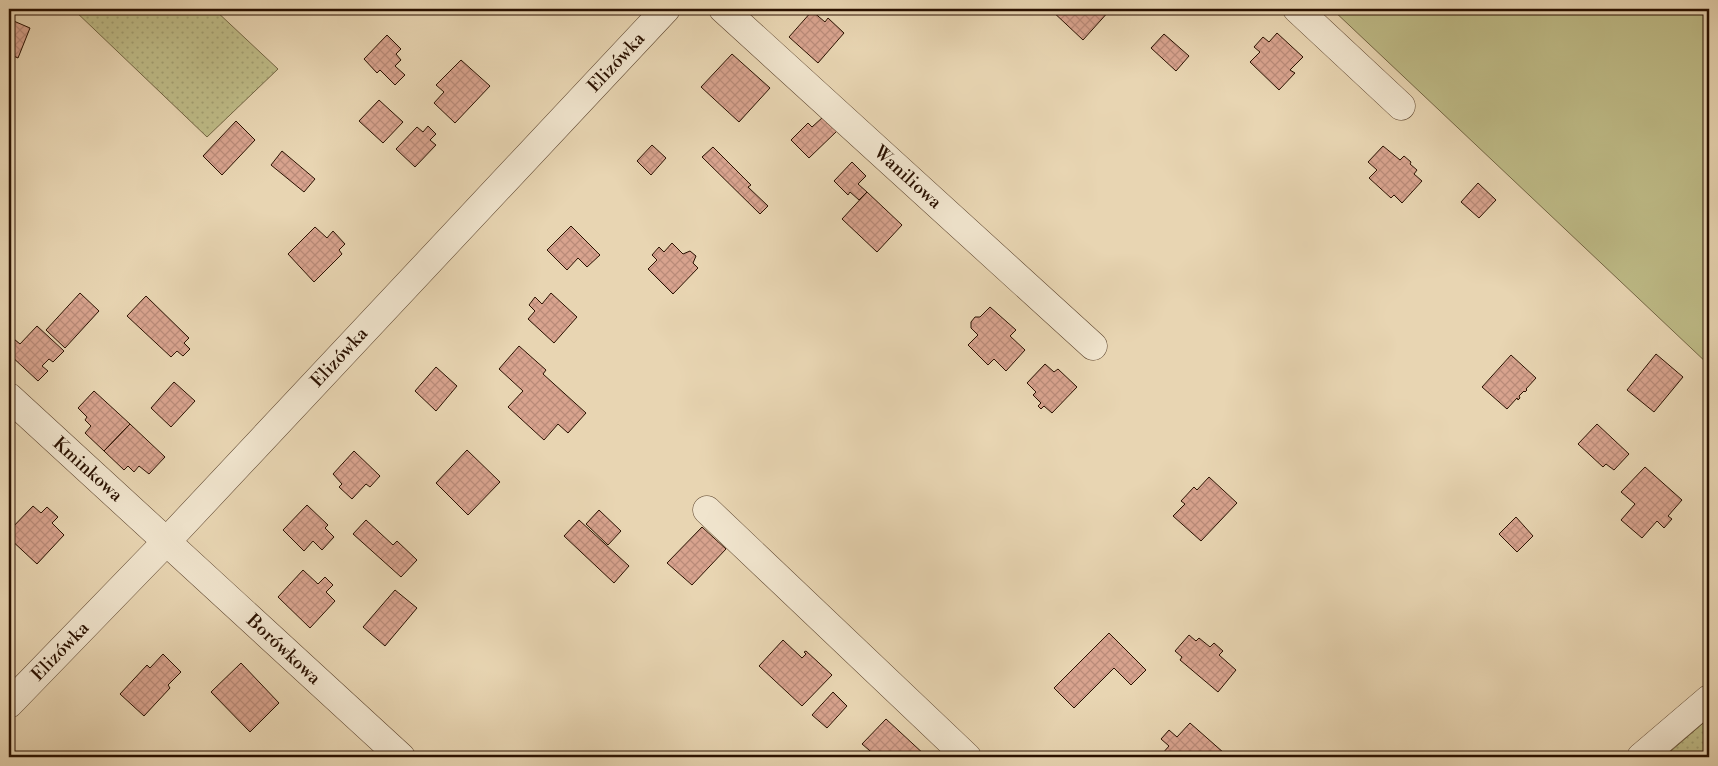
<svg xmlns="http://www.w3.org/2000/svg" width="1718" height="766" font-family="'Libre Bodoni',serif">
	<defs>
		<pattern id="grass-dots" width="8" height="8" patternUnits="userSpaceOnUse" patternTransform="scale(1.25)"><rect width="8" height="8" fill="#bebb87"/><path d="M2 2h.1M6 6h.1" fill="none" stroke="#a3a073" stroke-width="1.8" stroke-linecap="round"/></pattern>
		<pattern id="building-cross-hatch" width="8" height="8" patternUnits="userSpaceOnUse" patternTransform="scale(1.25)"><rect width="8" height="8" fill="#d8a38e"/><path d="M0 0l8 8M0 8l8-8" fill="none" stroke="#ba8b79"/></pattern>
	</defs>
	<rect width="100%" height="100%" fill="#e8d5b2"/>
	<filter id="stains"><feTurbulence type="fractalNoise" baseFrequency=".004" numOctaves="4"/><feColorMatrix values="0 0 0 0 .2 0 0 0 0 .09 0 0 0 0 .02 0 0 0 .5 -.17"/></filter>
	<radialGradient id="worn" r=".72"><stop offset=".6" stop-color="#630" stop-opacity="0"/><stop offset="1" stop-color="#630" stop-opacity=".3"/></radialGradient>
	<path fill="url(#grass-dots)" stroke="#746644" d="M73 9H214L278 69 207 137Z
		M1709 718V757H1664Z"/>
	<path fill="#bebb87" stroke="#746644" d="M1332 9H1702L1709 16V365Z"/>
	<path fill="url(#building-cross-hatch)" stroke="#2a1100" d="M1050 9H1109L1110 10 1083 40Z
		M812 11 825 22 828 18 844 33 818 63 789 37Z
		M9 19 30 28 18 58 9 54Z
		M1277 33 1303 57 1290 70 1295 73 1279 90 1250 62 1260 52 1254 47 1263 37 1269 42Z
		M1164 34 1189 56 1176 71 1151 48Z
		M387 35 401 49 396 54 401 60 395 66 405 75 395 85 380 70 377 73 364 59Z
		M732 54 770 88 739 122 701 87Z
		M461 60 490 86 455 123 434 103 444 92 436 85Z
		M379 100 403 122 383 143 359 121Z
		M823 117 837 131 809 158 791 140 808 123 812 127Z
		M236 121 255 140 222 175 203 156Z
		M428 126 436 134 430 140 436 145 415 167 396 149 417 127 423 132Z
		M652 145 666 158 651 175 637 161Z
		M1383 146 1400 160 1404 156 1411 162 1410 164 1417 170 1414 174 1422 181 1402 203 1394 195 1391 198 1369 178 1377 170 1368 162Z
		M713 147 751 185 748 187 768 206 760 214 702 157Z
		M282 151 315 179 304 192 271 165Z
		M852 162 866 176 858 184 867 192 859 200 850 192 848 195 834 181Z
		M1478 183 1496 200 1479 218 1461 202Z
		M867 192 902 225 877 252 842 219Z
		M571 226 600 255 587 267 578 258 567 270 547 250Z
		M315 227 327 238 333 231 345 244 339 250 342 254 314 282 288 254Z
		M672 243 683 254 690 251 696 256 693 263 698 268 673 294 648 269 657 260 652 255 659 247 664 252Z
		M80 293 99 311 65 348 46 330Z
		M551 293 577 317 554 343 528 319 535 311 529 305 535 297 542 304Z
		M146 296 189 338 184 343 190 349 183 356 177 351 171 357 127 316Z
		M990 307 1016 330 1010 336 1025 350 1006 371 994 359 988 365 968 345 978 335 971 328V322L975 317H980Z
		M37 326 64 351 53 362 49 359 42 366 48 371 38 381 9 354V344L14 339 20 344Z
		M519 346 546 370 543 374 586 413 568 433 558 424 544 440 508 407 523 391 499 369Z
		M1656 354 1683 377 1654 412 1627 390Z
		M1511 355 1536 378 1526 389 1527 390 1525 392 1524 391 1519 396 1520 398 1518 400 1517 398 1507 409 1482 387Z
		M1045 364 1054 372 1058 369 1077 387 1052 413 1044 406 1041 409 1038 406 1041 403 1033 395 1036 392 1027 383Z
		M436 367 457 386 436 411 415 391Z
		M174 382 195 401 171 427 151 408Z
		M94 391 130 424 104 451 85 433 91 426 85 420 87 417 78 408Z
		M130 424 165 457 149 474 139 466 134 472 128 466 124 470 104 451Z
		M1597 424 1629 454 1614 470 1606 464 1603 467 1578 444Z
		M467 450 500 482 468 515 436 483Z
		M354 451 380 476 370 487 366 484 352 499 339 487 342 484 333 474Z
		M1645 467 1682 500 1668 516 1672 519 1664 528 1657 521 1642 538 1621 520 1635 504 1621 492Z
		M1209 477 1237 503 1201 541 1173 516 1185 504 1181 501 1194 487 1197 490Z
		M307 505 328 525 325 528 334 537 322 550 313 541 304 551 283 530Z
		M33 506 41 513 47 507 58 517 52 523 64 535 37 564 9 538V531Z
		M599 510 621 531 608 545 586 524Z
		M1516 517 1533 536 1517 552 1499 534Z
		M366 520 393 545 397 541 417 560 401 577 353 534Z
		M579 520 629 566 614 583 564 536Z
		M702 527 726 549 692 585 667 563Z
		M303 570 318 584 325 577 333 585 326 592 335 601 310 628 278 597Z
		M395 590 417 608 385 646 363 627Z
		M1109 633 1146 670 1131 685 1114 668 1074 708 1054 688Z
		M1189 635 1196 641 1199 638 1210 647 1214 643 1223 651 1219 655 1236 670 1218 692 1180 660 1182 657 1175 651Z
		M783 640 802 658 806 654 804 652 806 651 832 675 802 706 759 666Z
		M163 654 181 672 168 685 170 688 144 716 120 694 147 665 150 668Z
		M241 663 279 703 250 732 211 692Z
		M833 692 847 706 827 728 812 715Z
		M886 719 926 756 925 757H877L862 744Z
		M1190 723 1224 753 1221 757H1166L1162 754 1169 746 1161 739 1169 730 1177 737Z
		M1031 752 1037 757H1027Z"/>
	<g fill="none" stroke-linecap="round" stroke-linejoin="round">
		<g stroke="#5a422c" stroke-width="29">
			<path id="minor" d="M723 9 1093 346
				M1297 9 1401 106
				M9 397 401 757
				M707 510 967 757
				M9 704 167 541 666 9
				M1641 757 1709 699"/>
		</g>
		<use href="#minor" stroke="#f0e4cd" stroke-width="28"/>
	</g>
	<g text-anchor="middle" stroke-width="4" stroke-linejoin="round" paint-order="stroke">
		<g font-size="18" fill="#2a1100" stroke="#f0e4cd">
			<text transform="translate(616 62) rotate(-47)" y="6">Elizówka</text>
			<text transform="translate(908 177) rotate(42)" y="6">Waniliowa</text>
			<text transform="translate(339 357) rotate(-47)" y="6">Elizówka</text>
			<text transform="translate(88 469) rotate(42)" y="6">Kminkowa</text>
			<text transform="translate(284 649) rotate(43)" y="6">Borówkowa</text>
			<text transform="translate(60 651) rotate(-46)" y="6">Elizówka</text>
		</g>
	</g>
	<rect width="1718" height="766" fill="none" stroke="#e8d5b2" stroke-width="30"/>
	<rect x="10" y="10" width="1698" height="746" fill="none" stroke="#2a1100" stroke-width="2.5"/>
	<rect x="15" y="15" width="1688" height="736" fill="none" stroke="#2a1100"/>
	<rect width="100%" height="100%" filter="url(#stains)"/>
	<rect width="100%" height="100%" fill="url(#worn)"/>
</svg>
